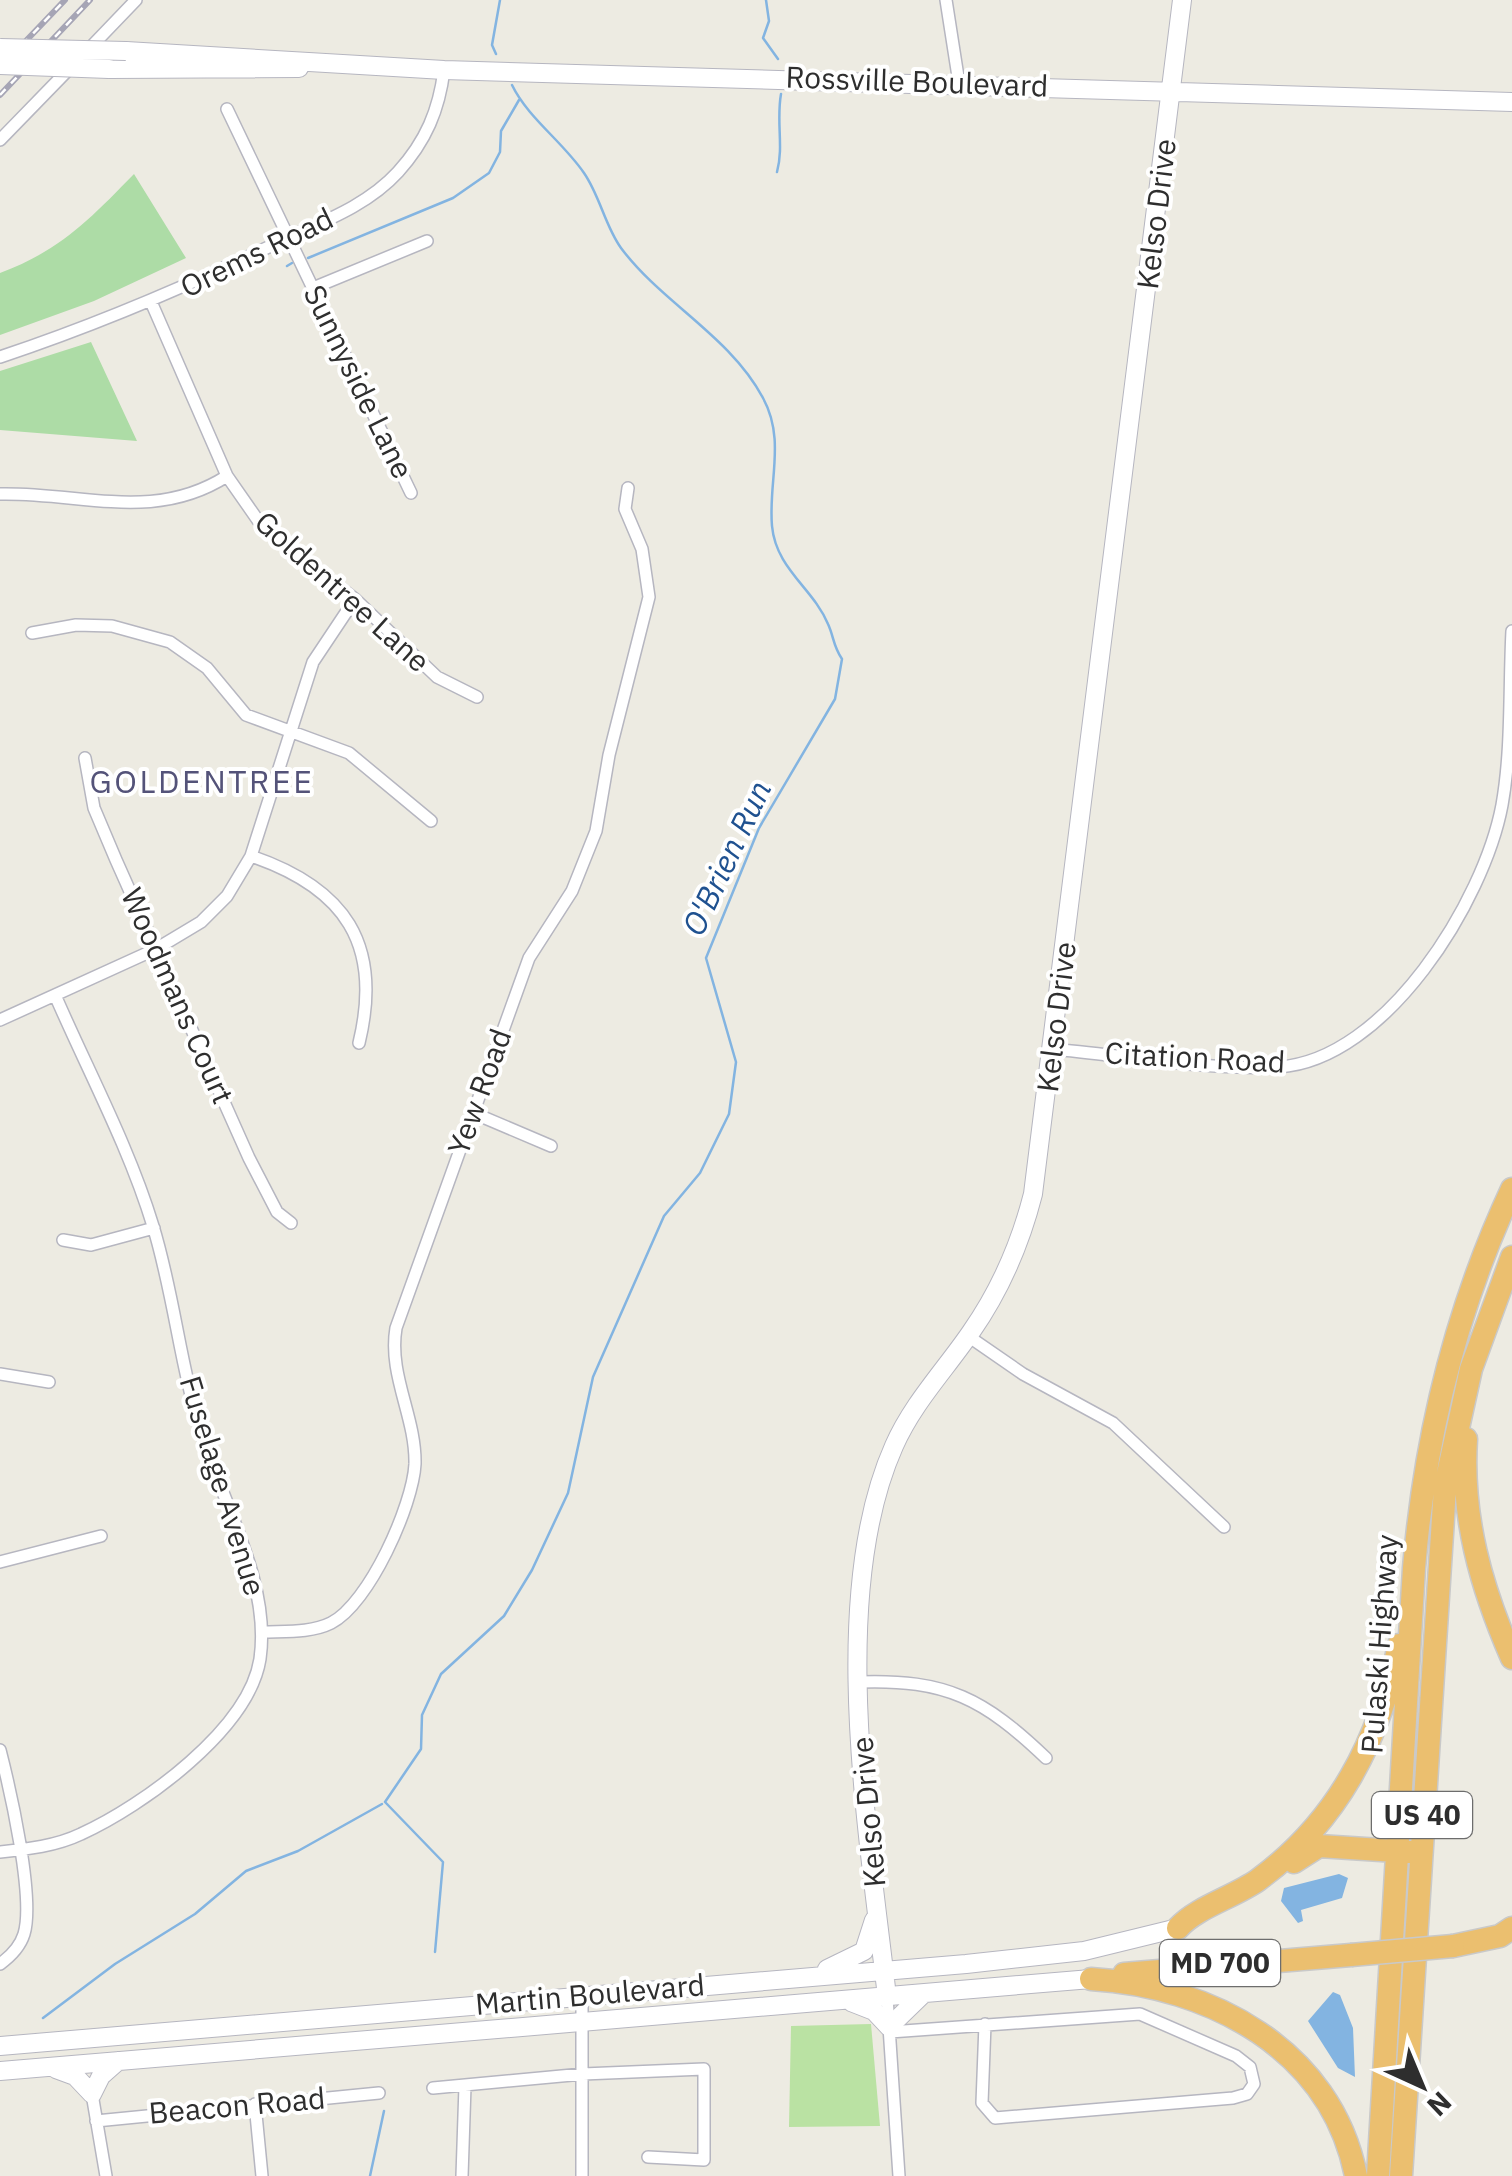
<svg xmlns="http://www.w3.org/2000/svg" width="1512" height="2176" font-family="'IBM Plex Sans',sans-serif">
	<rect width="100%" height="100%" fill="#edebe2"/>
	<path fill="#addca6" d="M134 174 186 258 94 301 0 335V273C61 250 89 220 134 174Z
		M91 342 137 441 0 430V371Z"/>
	<path fill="#bae2a3" d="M871 2024 880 2126 789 2127 791 2026Z"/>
	<path fill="#83b4e1" d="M1339 1874 1348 1878 1342 1898 1301 1910 1303 1921 1298 1923 1281 1901 1284 1888Z
		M1333 1992 1340 1995 1353 2028 1355 2077 1338 2068 1308 2021Z"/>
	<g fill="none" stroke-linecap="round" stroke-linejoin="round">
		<path stroke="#83b4e1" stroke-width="2.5" d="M766 0 769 21 763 38 778 59
			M496 54 492 45 500 0
			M777 172C784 146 776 122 781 94
			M308 258 453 198 489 173 500 152 501 131 519 100
			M287 266 292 263
			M435 1952 443 1862 385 1802 421 1749 422 1715 441 1674 504 1616 532 1570 568 1493 593 1377 664 1216 700 1173 729 1114 736 1062 706 958 759 828 835 699 842 659C833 646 834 637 828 624 813 588 776 569 772 526 768 482 786 440 763 398 730 336 662 303 621 248 605 226 600 196 584 173 563 142 528 118 512 85
			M43 2018 115 1964 195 1914 246 1871 298 1851 382 1804
			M370 2176 384 2111"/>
		<g stroke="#b6b6c0" stroke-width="14">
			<path id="street" d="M946 0 959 83
				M87 51 136 0
				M227 109 411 493
				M0 140 70 68
				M313 288 427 241
				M152 304 227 476 264 529 355 599 437 677 477 697
				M0 357C99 324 188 286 281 241 322 222 367 206 398 172 426 141 439 110 444 70
				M0 494C81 492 154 523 227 476
				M32 633 76 625 112 626 170 642 207 668 246 715 349 753 431 821
				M85 758 94 808 116 860 249 1158 277 1212 291 1223
				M251 856C345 888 383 944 359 1043
				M0 1020 156 949 201 922 227 896 251 856 313 662 355 599
				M1052 1049C1121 1055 1212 1071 1279 1067 1386 1060 1484 901 1502 805 1512 749 1509 688 1512 631
				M471 1112 551 1146
				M63 1240 91 1245 154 1228
				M968 1336 1023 1374 1113 1423 1224 1527
				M0 1374 49 1382
				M0 1562 101 1536
				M263 1632C285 1631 311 1633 331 1623 369 1604 413 1505 415 1464 416 1417 388 1375 396 1328L529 958 572 891 596 831 609 755 649 597 642 549 625 509 628 488
				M859 1682C947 1679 984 1699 1046 1758
				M0 1750C10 1789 35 1898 24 1934 20 1947 11 1956 0 1964
				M0 1852C28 1849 56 1846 81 1834 143 1806 249 1729 260 1659 271 1583 223 1504 201 1433 180 1365 174 1294 153 1226 129 1147 88 1071 55 995
				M582 1996V2176
				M887 1997 899 2176
				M890 2032 1140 2014 1236 2056 1250 2067 1254 2084 1247 2094 1233 2098 995 2118 982 2103 985 2024
				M433 2088 583 2074 704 2069V2160L648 2157
				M92 2094 106 2176
				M255 2104 262 2176
				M96 2121 379 2093
				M462 2176 465 2086"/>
		</g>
		<g stroke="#b6b6c0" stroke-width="20">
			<path id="secondary" d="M126 51 444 70 1512 102
				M109 69 299 68
				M827 1969 864 1951 874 1920
				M887 1997C869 1836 827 1596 894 1446 913 1403 945 1370 971 1332 1001 1289 1020 1245 1033 1194L1182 0
				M851 2002 874 2011 889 2027 923 1994
				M0 2046 966 1964 1084 1951 1178 1928
				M56 2069 75 2076 92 2094 101 2076 118 2061
				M0 2071 1091 1979"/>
		</g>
		<g stroke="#c9c9c9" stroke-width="25">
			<path id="highway" d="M1466 1439C1461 1517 1481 1587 1512 1658
				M1294 1862 1319 1846 1412 1852
				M1178 1928C1197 1907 1234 1897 1258 1880 1338 1821 1379 1741 1399 1645
				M1453 1946 1500 1936 1512 1928
				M1124 1974 1351 1955
				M1091 1979C1210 1986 1331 2049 1356 2176
				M1378 2176 1414 1568C1425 1437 1456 1309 1512 1189
				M1401 2176 1445 1487 1471 1369 1512 1257"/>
		</g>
		<use href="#street" stroke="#fff" stroke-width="11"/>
		<use href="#secondary" stroke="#fff" stroke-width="18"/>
		<use href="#highway" stroke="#ebbf6f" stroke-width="22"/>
		<g stroke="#a6a5b5" stroke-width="6">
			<path id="rail" d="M0 68 65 0
				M0 95 90 0"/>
		</g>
		<use href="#rail" stroke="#fff" stroke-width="2.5" stroke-dasharray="8" stroke-linecap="butt"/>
		<g stroke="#b6b6c0" stroke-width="20" stroke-linecap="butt">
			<path id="secondary-bridge" d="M0 48 126 51
				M0 65 109 69"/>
		</g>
		<g stroke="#c9c9c9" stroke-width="25" stroke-linecap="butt">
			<path id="highway-bridge" d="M1351 1955 1453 1946"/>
		</g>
		<use href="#secondary-bridge" stroke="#fff" stroke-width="18"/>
		<use href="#highway-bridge" stroke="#ebbf6f" stroke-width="22"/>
	</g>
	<g text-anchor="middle" stroke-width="8" stroke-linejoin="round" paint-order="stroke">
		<g fill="#fff" stroke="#6d6d6d" stroke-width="2.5">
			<rect x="1372" y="1792" width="100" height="46" rx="8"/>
			<rect x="1160" y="1940" width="120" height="46" rx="8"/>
		</g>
		<g font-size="28" font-weight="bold" fill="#2e2e2e">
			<text x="1422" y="1825">US 40</text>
			<text x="1220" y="1973">MD 700</text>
		</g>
		<g font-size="30" fill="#2e2e2e" stroke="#fff">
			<text transform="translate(917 82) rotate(2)" y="10">Rossville Boulevard</text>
			<text transform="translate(1157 214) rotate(-83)" y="10">Kelso Drive</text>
			<text transform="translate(257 253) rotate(-26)" y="10">Orems Road</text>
			<text transform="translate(358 382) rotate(64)" y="10">Sunnyside Lane</text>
			<text transform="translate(342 592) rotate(42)" y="10">Goldentree Lane</text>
			<text transform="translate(177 996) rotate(66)" y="10">Woodmans Court</text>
			<text transform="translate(1057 1017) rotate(-83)" y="10">Kelso Drive</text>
			<text transform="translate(1195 1058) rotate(3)" y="10">Citation Road</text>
			<text transform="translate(480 1092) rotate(-70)" y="10">Yew Road</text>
			<text transform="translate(222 1486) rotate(73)" y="10">Fuselage Avenue</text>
			<text transform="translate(1380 1644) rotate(-86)" y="10">Pulaski Highway</text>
			<text transform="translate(869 1812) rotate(-95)" y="10">Kelso Drive</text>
			<text transform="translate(590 1995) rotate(-5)" y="10">Martin Boulevard</text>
			<text transform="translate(237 2106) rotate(-5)" y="10">Beacon Road</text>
		</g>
		<g font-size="32" letter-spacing="2.5" fill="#545379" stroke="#fff">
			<text x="202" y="793">GOLDENTREE</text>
		</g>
		<g font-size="32" font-style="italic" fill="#1f5190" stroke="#fff">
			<text transform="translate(727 858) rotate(-65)" y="11">O'Brien Run</text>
		</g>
	</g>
	<g transform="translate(1422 2086) rotate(136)" stroke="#ffffff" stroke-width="8" paint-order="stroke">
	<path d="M0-8L18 38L0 25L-18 38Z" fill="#2e2e2e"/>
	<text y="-15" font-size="28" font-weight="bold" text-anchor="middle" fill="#2e2e2e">N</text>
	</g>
</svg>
